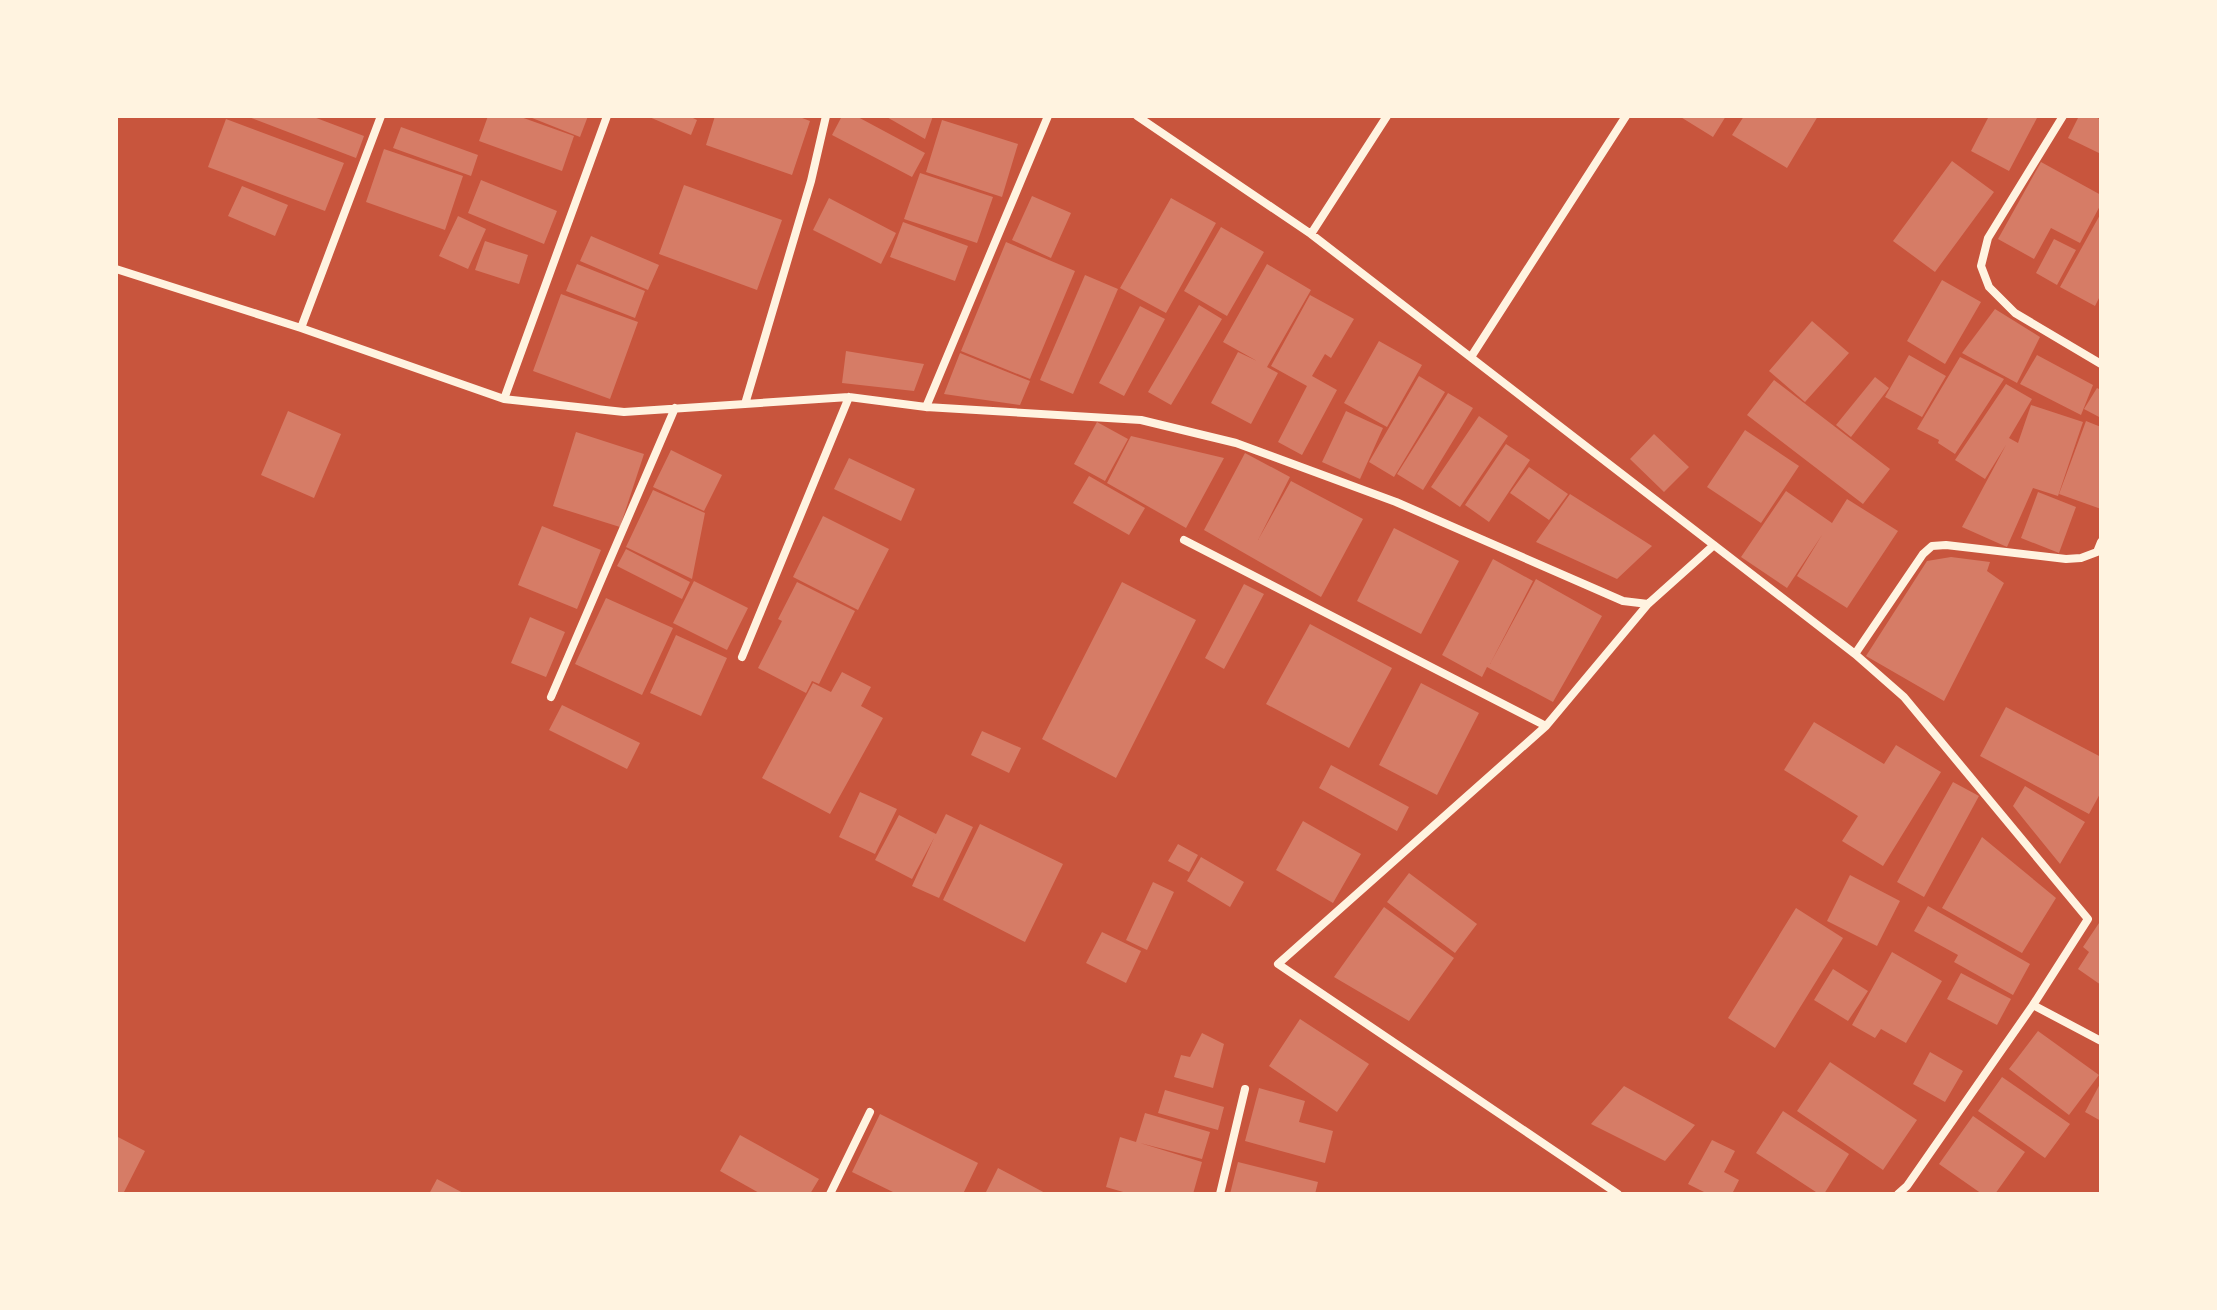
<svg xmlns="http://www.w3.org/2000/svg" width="2217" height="1310" font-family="Barlow,sans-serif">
	<rect width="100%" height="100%" fill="#c8553d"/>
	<path fill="#d67c66" d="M246 116H311L364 136 356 158Z
		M488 116H518L574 136 562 171 479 141Z
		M527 116H588L580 137Z
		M647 116H689L697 120 691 135Z
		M715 116H797L810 121 792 175 706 145Z
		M842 116H856L925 153 912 177 832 135Z
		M885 116H933L925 139Z
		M1679 116H1726L1713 137Z
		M1744 116H1818L1787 168 1732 135Z
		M1989 116H2038L2009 171 1971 151Z
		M2079 116H2094L2101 120V154L2068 138Z
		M226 119 344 163 325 211 208 167Z
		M942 120 1018 144 1002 197 926 172Z
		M401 127 478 155 471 176 393 148Z
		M384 149 463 176 445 230 366 202Z
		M1952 161 1994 192 1935 272 1893 241Z
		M2041 162 2101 195V204L2080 243 2051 228 2034 259 1998 239Z
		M920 173 993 197 977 243 904 219Z
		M481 180 557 211 544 244 468 213Z
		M684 185 782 220 757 290 659 254Z
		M242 186 288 205 275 236 228 216Z
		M1032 196 1071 213 1051 258 1012 240Z
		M829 198 896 233 881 264 813 230Z
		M1171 198 1216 223 1166 313 1120 288Z
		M2101 213V294L2095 306 2060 287Z
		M458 216 486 229 468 269 439 256Z
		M903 222 968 246 955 281 890 257Z
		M1221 227 1264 252 1227 316 1184 291Z
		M591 236 659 265 648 290 580 261Z
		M2054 239 2076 250 2057 285 2036 273Z
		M485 241 528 255 519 284 475 270Z
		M1006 242 1075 271 1030 379 961 351Z
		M577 264 645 291 635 318 566 291Z
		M1267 264 1311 290 1267 367 1278 373 1251 424 1211 403 1238 352 1257 361 1223 342Z
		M1085 275 1118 289 1073 394 1040 380Z
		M1942 280 1981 302 1945 364 1907 341Z
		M561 294 638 322 610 399 533 371Z
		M1310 295 1354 319 1331 358 1325 354 1312 376 1337 390 1302 455 1278 442 1307 386 1271 366Z
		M1199 305 1222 319 1171 405 1148 392Z
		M1140 306 1165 319 1124 396 1099 383Z
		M1995 309 2040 337 2017 383 1962 353Z
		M1812 321 1849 353 1805 402 1769 371Z
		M1379 341 1422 365 1387 427 1344 403Z
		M846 351 924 364 914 391 842 383Z
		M960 353 1030 381 1020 405 944 394Z
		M1909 355 1946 376 1922 417 1885 397Z
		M2037 355 2093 385 2081 415 2020 384Z
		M1960 357 2004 379 1955 454 1938 443 1939 440 1917 429Z
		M1419 376 1445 392 1394 477 1369 462Z
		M1875 377 1889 388 1851 437 1836 425Z
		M1774 380 1890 469 1863 504 1747 415Z
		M2006 384 2032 399 2009 438 2018 443 2031 405 2083 422 2058 496 2033 488 2007 547 1962 527 2006 445 1985 479 1955 460Z
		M2097 388 2101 390V418L2084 409Z
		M1448 393 1473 408 1423 490 1397 474Z
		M288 411 341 434 314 498 261 475Z
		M1346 411 1383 428 1360 479 1322 462Z
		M1479 416 1508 436 1460 507 1431 487Z
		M2086 421 2101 427V509L2059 494Z
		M1097 422 1128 439 1105 481 1074 464Z
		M1745 430 1799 466 1761 523 1707 487Z
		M576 432 644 454 620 527 553 506Z
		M1654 434 1689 467 1664 492 1630 459Z
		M1131 436 1224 458 1186 528 1107 483Z
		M1506 444 1530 460 1489 522 1465 505Z
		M671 450 722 475 704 511 653 487Z
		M1245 453 1290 477 1258 540 1291 481 1363 519 1321 597 1204 530Z
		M849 458 915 489 901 521 834 489Z
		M1529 467 1568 494 1549 520 1510 493Z
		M1089 476 1145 508 1129 535 1073 503Z
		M653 490 705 513 692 579 626 547Z
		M1786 491 1832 523 1847 499 1898 531 1847 608 1797 576 1822 535 1787 588 1741 557Z
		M2038 492 2076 507 2059 553 2021 538Z
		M1570 494 1652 546 1617 579 1536 542Z
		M823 516 889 549 858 610 793 577Z
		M542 526 601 550 577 609 518 585Z
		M1394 528 1459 561 1421 634 1357 601Z
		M626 549 690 582 682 599 617 566Z
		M1951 557 1990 562 1987 571 2004 583 1944 701 1866 656 1927 561Z
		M1493 559 1533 581 1490 664 1536 579 1602 616 1553 702 1487 667 1482 677 1442 655Z
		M694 581 748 608 727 650 673 623Z
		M797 582 855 611 819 684 812 681 806 693 758 668 782 621 778 619Z
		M1122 582 1196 620 1116 778 1042 739Z
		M1244 584 1264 594 1224 669 1205 658Z
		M606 598 673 628 642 695 575 664Z
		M530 617 565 632 546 677 511 663Z
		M1310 624 1392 668 1349 748 1266 704Z
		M676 635 727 658 701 716 650 693Z
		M842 672 871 687 861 706 883 718 830 814 762 778 813 683 831 692Z
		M1421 683 1479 713 1437 795 1379 765Z
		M562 705 640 743 627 769 549 730Z
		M2006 707 2101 757V792L2089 814 1980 756Z
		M1814 722 1884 764 1896 745 1941 772 1883 866 1842 841 1858 816 1784 770Z
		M982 731 1021 748 1009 773 971 755Z
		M1331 765 1409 807 1397 831 1319 788Z
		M1953 782 1979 796 1924 897 1897 882Z
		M2025 786 2085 822 2060 864 2013 806Z
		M860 792 897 809 875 854 839 837Z
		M946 814 973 827 939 898 912 886 934 838 912 879 875 860 899 815 936 834Z
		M1303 821 1361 854 1333 903 1276 870Z
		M980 824 1063 864 1025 942 943 900Z
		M1982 837 2056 898 2022 953 1942 908Z
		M1178 844 1198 855 1189 872 1168 861Z
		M1201 857 1244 882 1230 907 1187 881Z
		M1409 873 1477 924 1455 953 1387 902Z
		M1850 875 1900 901 1877 946 1827 921Z
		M1153 882 1174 892 1147 950 1126 940Z
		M1928 906 2030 964 2013 995 1954 962 1958 955 1914 931Z
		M1384 907 1454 958 1409 1021 1334 977Z
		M1796 908 1843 938 1775 1048 1728 1018Z
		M2101 920V985L2078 969 2089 952 2083 947Z
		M1102 932 1141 951 1126 983 1086 963Z
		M1892 952 1942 981 1906 1043 1881 1029 1875 1038 1852 1025Z
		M1833 969 1868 991 1848 1021 1814 1000Z
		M1961 973 2011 999 1997 1025 1947 999Z
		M1300 1019 1369 1064 1337 1112 1269 1066Z
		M2038 1031 2099 1075 2069 1115 2009 1069Z
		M1202 1033 1224 1044 1213 1088 1174 1077 1181 1055 1190 1057Z
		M1930 1052 1963 1071 1945 1102 1913 1084Z
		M1830 1062 1917 1120 1883 1170 1797 1111Z
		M2002 1077 2070 1124 2045 1158 1978 1111Z
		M2101 1082V1121L2085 1112Z
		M1624 1086 1695 1125 1665 1161 1591 1124Z
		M1259 1088 1305 1101 1299 1122 1333 1131 1325 1163 1245 1141Z
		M1165 1090 1224 1107 1218 1130 1158 1113Z
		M1783 1111 1849 1154 1824 1194H1819L1756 1153Z
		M1145 1113 1210 1132 1202 1159 1140 1143 1202 1162 1193 1194H1130L1106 1187 1120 1137 1136 1142Z
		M880 1114 978 1163 963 1194H897L852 1172Z
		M1973 1116 2025 1152 1995 1194H1982L1939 1164Z
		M740 1135 819 1179 810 1194H761L720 1171Z
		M116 1136 145 1151 123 1194H116Z
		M1712 1140 1735 1151 1724 1172 1739 1180 1732 1194H1708L1688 1184Z
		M1238 1162 1318 1182 1315 1194H1230Z
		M998 1168 1047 1194H985Z
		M437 1179 465 1194H429Z"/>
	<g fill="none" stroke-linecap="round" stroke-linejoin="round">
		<path stroke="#fff3e0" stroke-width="8" d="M1137 116 1311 234 1855 654 1904 697 2088 919 2033 1005
			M2063 116 1988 238 1981 266 1989 287 2015 313 2101 364
			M1311 234 1387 116
			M116 269 301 328 504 399 624 412 849 397 926 407 1141 420 1236 443 1396 502 1623 601 1648 604 1714 545
			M301 328 381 116
			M1471 357 1626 116
			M504 399 607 116
			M745 404 811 181 826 116
			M926 407 1048 116
			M1184 540 1546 726 1278 964 1618 1194
			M1855 654 1923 554 1932 546 1946 545 2066 559 2081 558 2097 552 2101 542
			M742 657 849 397
			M551 697 675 408
			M1546 726 1648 604
			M830 1194 870 1112
			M1220 1194 1245 1089
			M1898 1194 1907 1186 2033 1005 2101 1041"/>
	</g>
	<rect width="2217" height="1310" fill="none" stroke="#fff3e0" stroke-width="236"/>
</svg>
